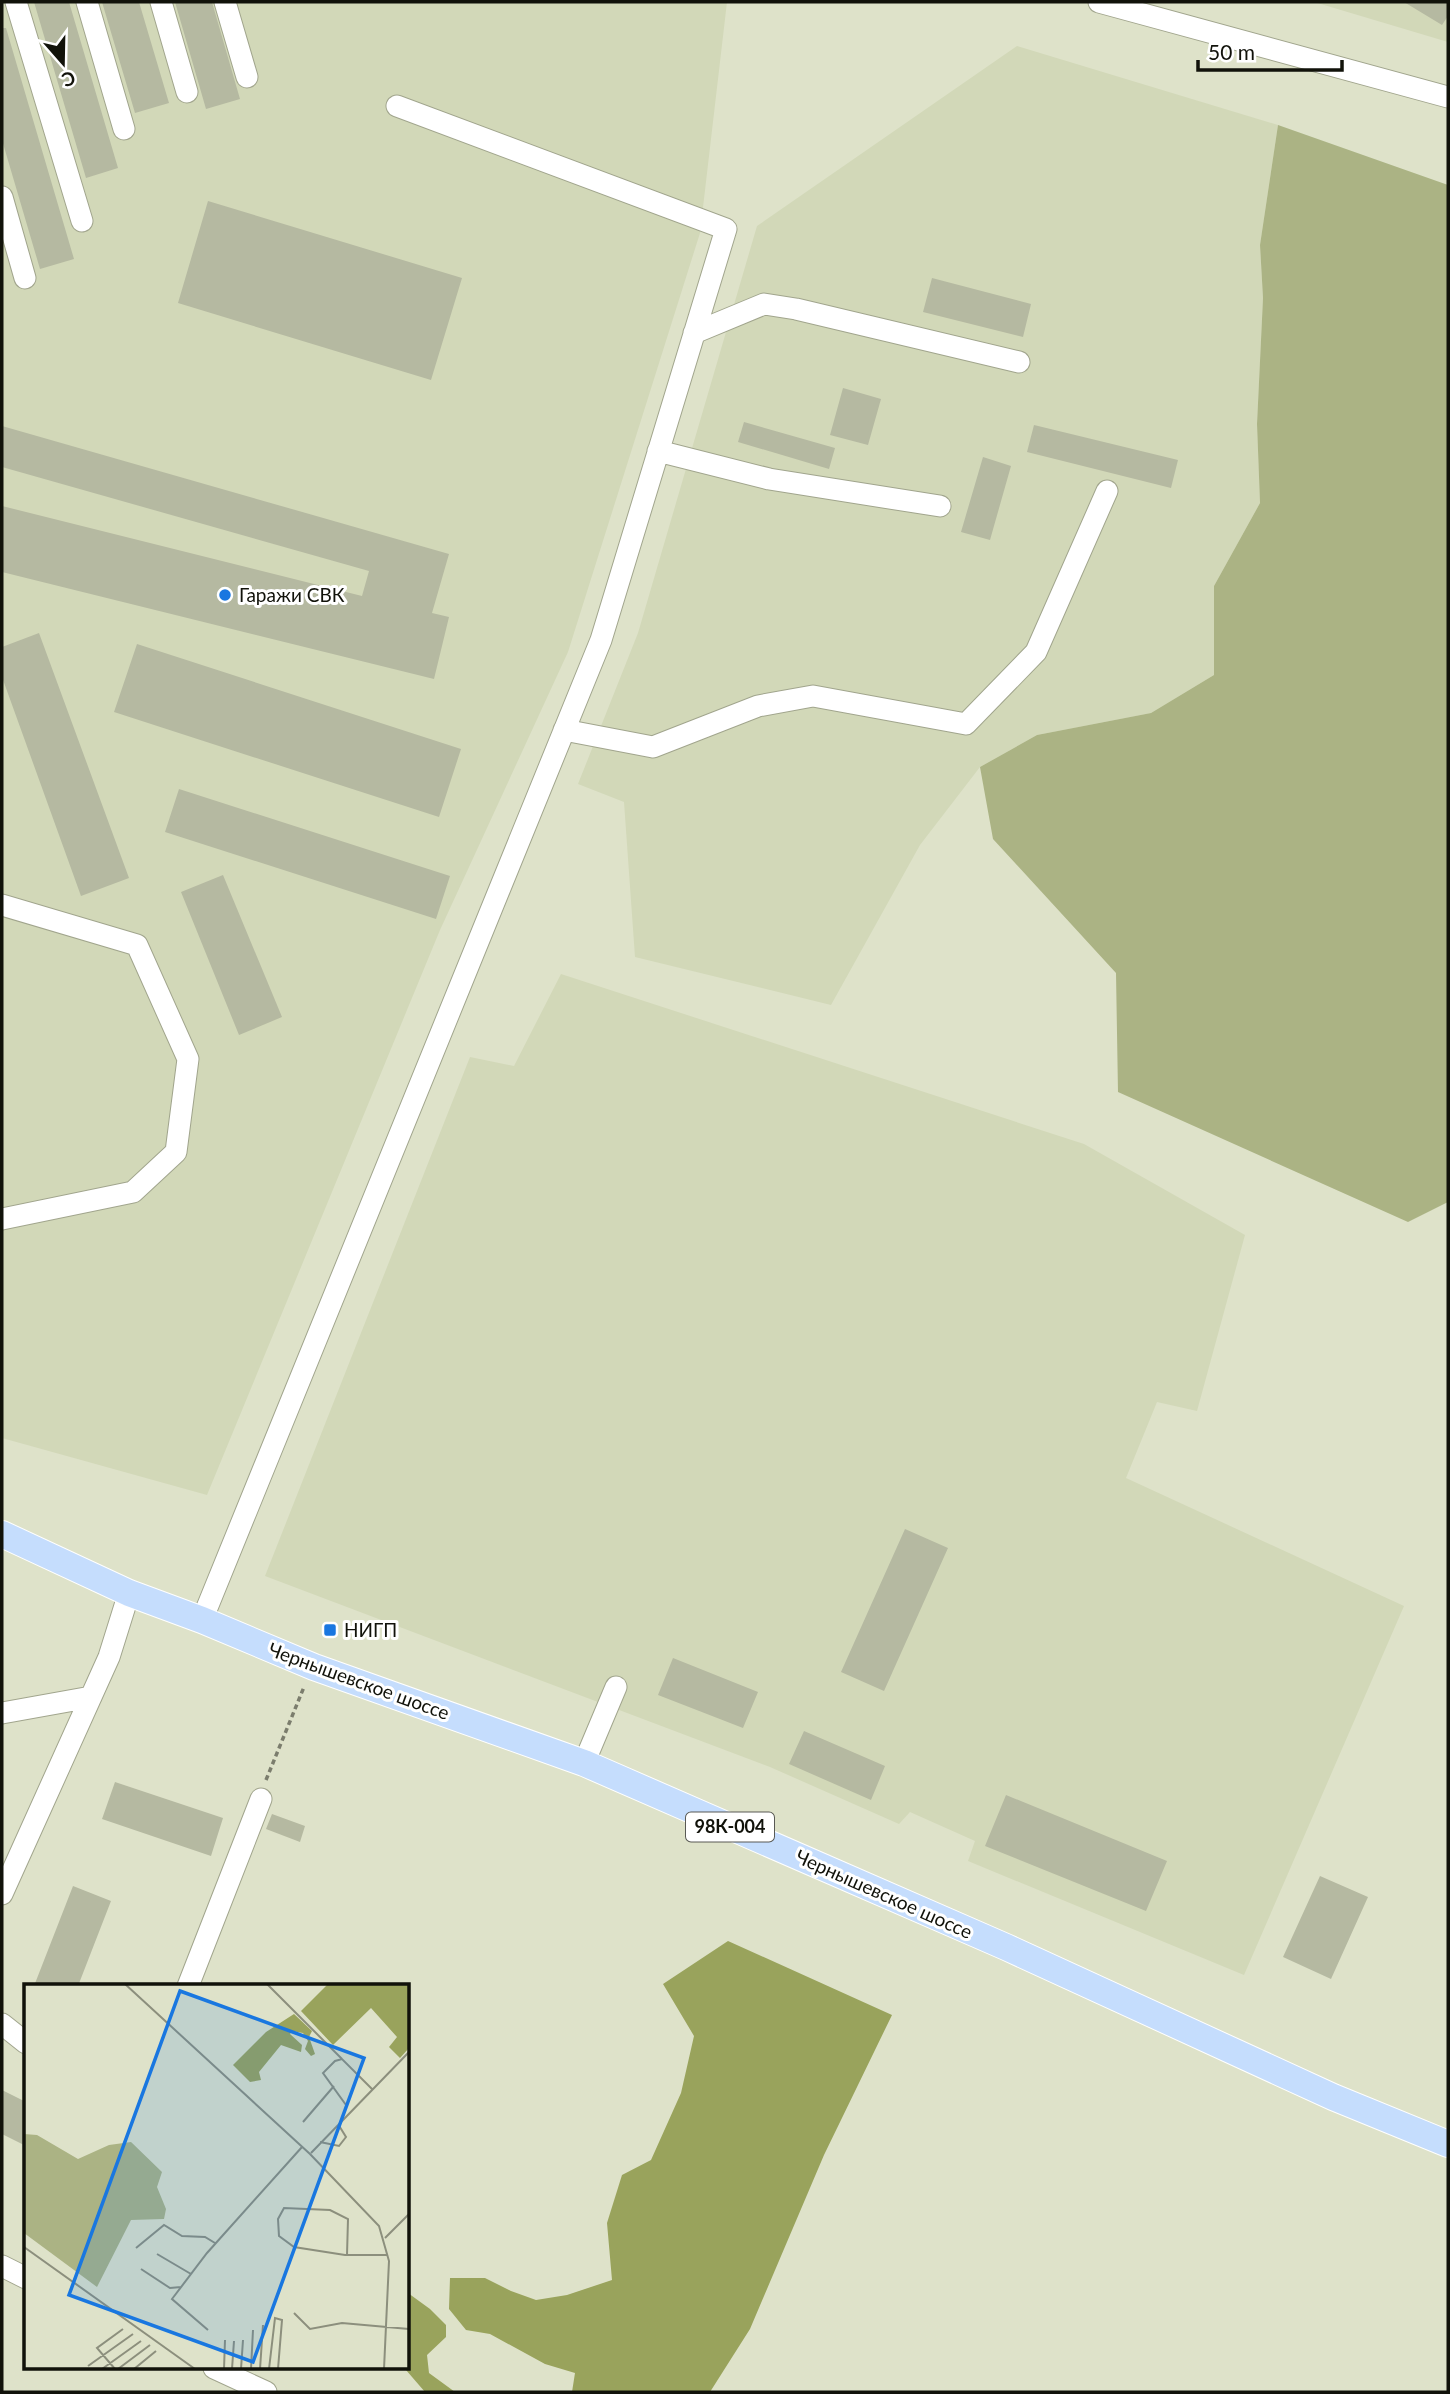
<svg xmlns="http://www.w3.org/2000/svg" width="1450" height="2394" font-family="Lato,sans-serif">
	<rect width="100%" height="100%" fill="#dee2c9"/>
	<path fill="#d2d8b8" d="M2 2H727L700 233 568 652 440 930 207 1495 2 1438Z
		M1314 2H1448V42Z
		M1017 46 1278 125 1260 245 1263 298 1257 424 1260 503 1214 586V675L1151 713 1037 735 980 767 920 845 831 1005 635 957 624 802 578 784 638 633 757 226Z
		M561 974 1084 1144 1245 1235 1197 1411 1157 1402 1126 1478 1404 1606 1244 1975 968 1861 975 1841 910 1812 899 1824 770 1767 265 1576 470 1057 514 1066Z"/>
	<path fill="#abb384" d="M1278 125 1448 185V1202L1408 1222 1118 1092 1116 973 993 839 980 767 1037 735 1151 713 1214 675V586L1260 503 1257 424 1263 298 1260 245Z"/>
	<path fill="#99a35c" d="M728 1941 892 2015 824 2155 750 2329 710 2392H572L575 2373 545 2364 490 2334 466 2330 449 2309 450 2278H485L511 2291 536 2300 567 2295 612 2280 607 2223 622 2175 651 2160 681 2093 694 2036 663 1984Z
		M408 2293 430 2309 446 2325V2337L427 2355 429 2373 455 2392H425L406 2370 395 2368H408Z"/>
	<path fill="#b5b9a1" d="M34 2H69L118 168 86 178Z
		M102 2H139L169 103 135 113Z
		M175 2H212L240 99 206 109Z
		M1404 2H1448V16L1442 25Z
		M2 28H6L74 259 40 269 2 140Z
		M208 201 462 278 431 380 178 303Z
		M932 278 1031 304 1023 337 923 312Z
		M843 388 881 399 868 445 830 435Z
		M744 422 835 448 829 469 738 442Z
		M1034 425 1178 460 1171 488 1027 452Z
		M2 426 449 554 432 613 449 617 434 679 2 572V506L362 596 369 571 2 467Z
		M983 457 1011 466 990 540 961 532Z
		M39 633 129 878 81 896 2 677V647Z
		M137 644 461 749 439 817 114 712Z
		M179 789 450 876 436 919 165 832Z
		M223 875 282 1017 239 1035 181 892Z
		M905 1529 948 1548 884 1691 841 1672Z
		M673 1658 758 1692 743 1728 658 1695Z
		M804 1731 885 1766 871 1800 789 1764Z
		M115 1782 223 1818 211 1856 102 1819Z
		M1006 1795 1167 1861 1146 1911 985 1846Z
		M272 1814 305 1826 300 1842 266 1829Z
		M1320 1876 1368 1897 1331 1979 1283 1957Z
		M73 1886 111 1901 78 1986H34Z
		M2 2090 26 2102V2146L2 2134Z"/>
	<g fill="none" stroke-linecap="round" stroke-linejoin="round">
		<g stroke="#a1a58d" stroke-width="23">
			<path id="minor" d="M16 2 82 221
				M87 2 124 129
				M161 2 187 92
				M225 2 247 77
				M1099 2 1448 97
				M2 197 25 278
				M694 333 764 304 796 309 1019 362
				M658 451 769 479 940 506
				M564 730 653 747 758 706 813 696 966 724 1036 652 1107 491
				M2 905 137 945 188 1059 176 1152 133 1192 2 1219
				M202 1620 601 640 726 229 397 106
				M2 1713 91 1697
				M584 1763 616 1687
				M2 1894 109 1657 129 1593
				M188 1986 261 1799
				M2 2024 26 2043
				M2 2266 26 2278
				M214 2368 266 2392"/>
		</g>
		<g stroke="#fff" stroke-width="28">
			<path id="major" d="M2 1534 129 1593 202 1620 314 1667 584 1763 1006 1947 1333 2097 1448 2144"/>
		</g>
		<path stroke="#7b7d6d" stroke-width="3.5" stroke-dasharray="5 3.5" stroke-linecap="butt" d="M266 1780 304 1687"/>
		<use href="#minor" stroke="#fff" stroke-width="21"/>
		<use href="#major" stroke="#c5ddfd" stroke-width="26"/>
	</g>
	<g fill="#1977e0" stroke="#fff" stroke-width="2.5">
		<circle cx="225" cy="595" r="7"/>
		<rect x="323" y="1623" width="14" height="14" rx="3.5"/>
	</g>
	<g text-anchor="middle" stroke-width="6" stroke-linejoin="round" paint-order="stroke">
		<rect fill="#fff" stroke="#585954" stroke-width="2" x="686" y="1812.5" width="88" height="29" rx="5"/>
		<g font-size="18" font-weight="bold" fill="#11120a">
			<text x="730" y="1833">98К-004</text>
		</g>
		<g font-size="19" fill="#11120a" stroke="#fff" text-anchor="start">
			<text x="239" y="602">Гаражи СВК</text>
			<text x="344" y="1637">НИГП</text>
		</g>
		<g font-size="19" fill="#11120a" stroke="#fff">
			<text transform="translate(359 1681) rotate(20)" y="7">Чернышевское шоссе</text>
			<text transform="translate(884 1894) rotate(24)" y="7">Чернышевское шоссе</text>
		</g>
	</g>
	<g transform="translate(24 1984)">
		<rect width="385" height="385" fill="#dee2c9"/>
		<path d="M0 150 13 151 54 175 85 161 107 158 138 188 133 203 142 225 140 235 107 236 73 303 0 249Z" fill="#abb384"/>
		<path d="M304 0H385V64L376 74 365 63 373 53 347 24 309 61 277 27ZM270 30 288 47 285 53 291 70 287 72 281 65 284 57 279 49 268 47 266 50 278 61 277 68 257 61 235 88 237 96 226 98 209 81 242 48Z" fill="#99a35c"/>
		<path fill="none" stroke="#8c8f7d" stroke-width="2" d="M101 0 286 170 355 242 365 277 360 385M243 0 318 75M322 121 299 89 311 77 318 75 348 105M279 138 310 102M296 158 315 162 322 153 314 140M287 169 385 68M361 254 385 230M0 263 171 385M112 264 140 241 158 252 181 253 191 259M133 270 167 290M323 271 324 235 306 226 260 224 254 235 255 252 270 263 321 271H363M117 285 146 304 157 303M270 329 286 345 318 339 385 345M184 346 148 315 183 269 278 163M64 382 109 350M78 385 117 357M91 385 73 364 99 345M94 385 126 361M110 385 132 367M200 385 201 356M208 385 210 357M217 385 219 356M227 385 229 346M236 385 239 341M245 385 251 334 258 336 254 385"/>
		<path fill="#1977e0" fill-opacity="0.15" stroke="#1977e0" stroke-width="3.5" d="M156 7 340 74 229 378 45 311Z"/>
		<rect width="385" height="385" fill="none" stroke="#11120a" stroke-width="3.5"/>
	</g>
	<rect width="1450" height="2394" fill="none" stroke="#11120a" stroke-width="7"/>
	<g transform="translate(63 63) rotate(160)" stroke="#ffffff" stroke-width="5" paint-order="stroke">
	<path d="M0-5L12 26L0 18L-12 26Z" fill="#11120a"/>
	<text y="-10" font-size="19" font-weight="bold" text-anchor="middle" fill="#11120a">С</text>
	</g>
	<path d="M1198 60v10h144v-10" fill="none" stroke="#11120a" stroke-width="3.5"/>
	<text x="1208" y="60" font-size="21" fill="#11120a" stroke="#ffffff" stroke-width="5" paint-order="stroke">50 m</text>
</svg>
